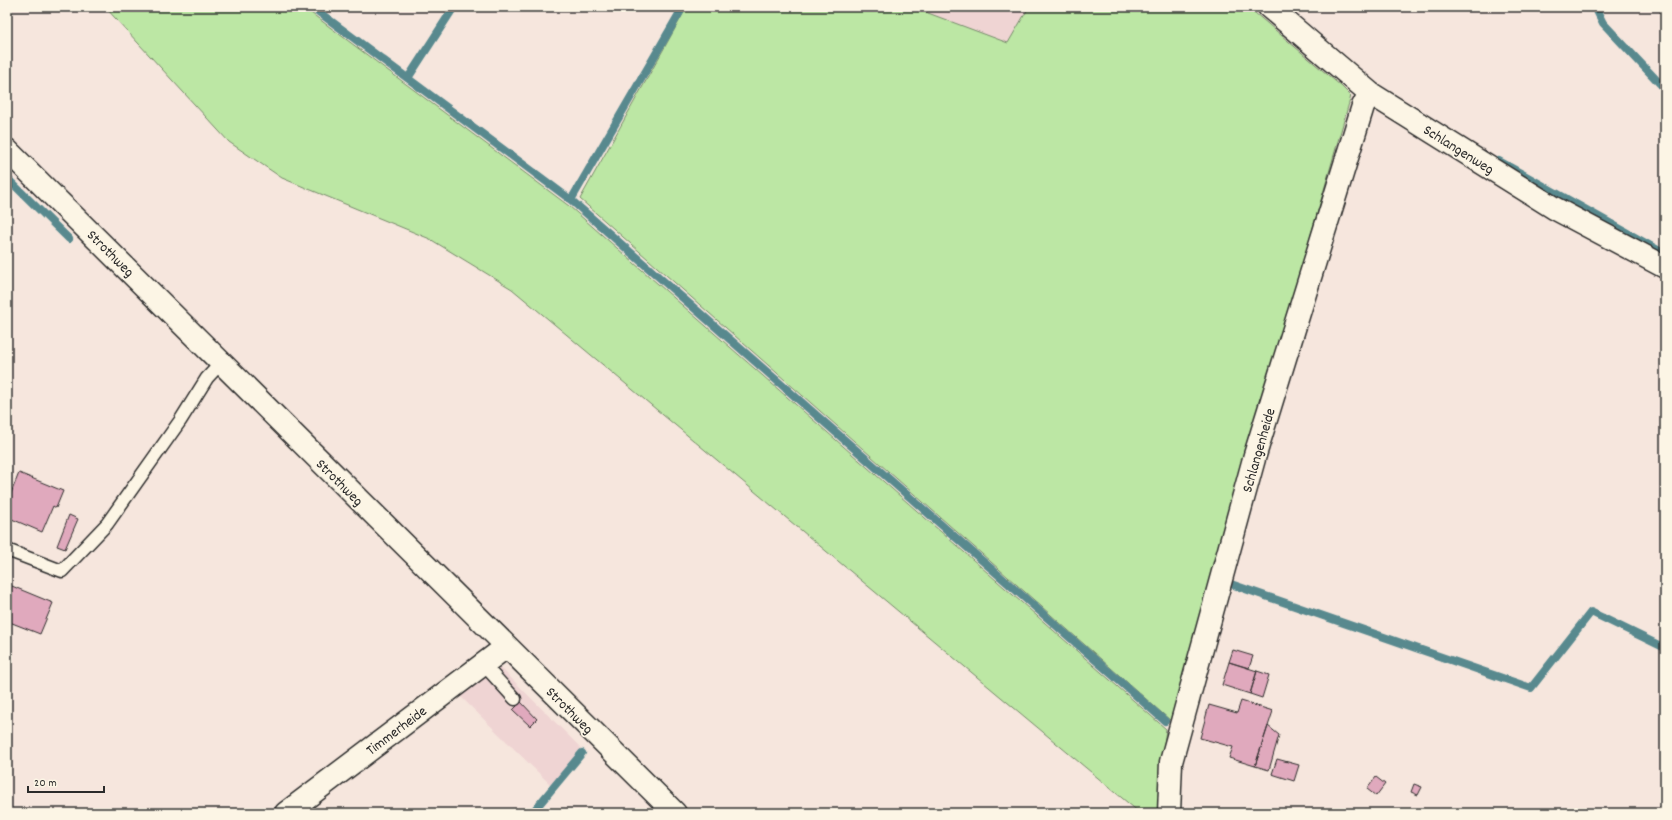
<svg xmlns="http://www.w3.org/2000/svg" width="1672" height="820" font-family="Dekko,sans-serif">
	<rect width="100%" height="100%" fill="#f6e6dd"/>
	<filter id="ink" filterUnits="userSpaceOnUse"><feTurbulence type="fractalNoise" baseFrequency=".025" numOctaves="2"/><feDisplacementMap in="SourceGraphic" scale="8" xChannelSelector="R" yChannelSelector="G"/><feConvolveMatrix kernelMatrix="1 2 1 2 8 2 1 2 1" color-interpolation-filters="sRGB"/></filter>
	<g filter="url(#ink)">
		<path fill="#efd4d3" d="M912 7H1029L1008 43Z
			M498 665 581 748 551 785 459 695Z"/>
		<path fill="#bce7a4" stroke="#748968" d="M105 7H303L569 206 1166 729 1162 760 1159 813H1140L512 289 430 239 282 178 229 142Z
			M687 7H912L1008 43 1029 7H1248L1341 86 1351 96 1171 721 580 199Z"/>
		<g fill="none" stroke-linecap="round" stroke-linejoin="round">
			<path stroke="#58898e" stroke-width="8" d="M312 7 571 200 1165 721
				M1595 7 1603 23 1665 89
				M408 78 454 7
				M1499 161 1665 254
				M7 178 69 239
				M571 200 683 7
				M1228 583 1531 688 1591 612 1665 648
				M532 813 582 753"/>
		</g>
		<path fill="#e0a9bd" stroke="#2b2b2b" d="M19 473 63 491 56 508 53 506 42 532 7 517V503Z
			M69 515 78 519 65 549 57 546Z
			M7 584 53 603 40 634 7 621Z
			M1233 650 1253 656 1249 668 1229 662Z
			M1229 662 1257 671 1250 694 1222 685Z
			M1257 671 1269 675 1262 698 1250 694Z
			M1241 701 1273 711 1255 766 1229 758 1233 747 1200 738 1209 705 1237 713Z
			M521 702 537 719 530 726 513 710Z
			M1268 726 1279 735 1269 770 1255 766Z
			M1277 759 1299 765 1294 781 1272 774Z
			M1376 777 1385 784 1376 796 1367 789Z
			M1414 784 1422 787 1418 795 1411 792Z"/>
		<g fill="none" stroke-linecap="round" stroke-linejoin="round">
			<g stroke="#2b2b2b" stroke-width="15">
				<path id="lane" d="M7 550 62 571 107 524 180 421 207 378 221 363
					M483 664 515 699"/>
			</g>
			<g stroke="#2b2b2b" stroke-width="25">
				<path id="street" d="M1269 7 1370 93 1554 208 1665 267
					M7 150 675 813
					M286 813 506 647
					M1169 813 1171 762 1255 455 1363 106 1370 93"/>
			</g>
			<use href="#lane" stroke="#fcf5e5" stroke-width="12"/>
			<use href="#street" stroke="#fcf5e5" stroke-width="22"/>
		</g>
	</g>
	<g text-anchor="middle" stroke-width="3.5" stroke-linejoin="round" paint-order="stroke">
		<g font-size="15" fill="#2b2b2b" stroke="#fcf5e5">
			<text transform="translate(1459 149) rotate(32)" y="5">Schlangenweg</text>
			<text transform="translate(111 253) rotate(45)" y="5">Strothweg</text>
			<text transform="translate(1258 450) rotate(-74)" y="5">Schlangenheide</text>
			<text transform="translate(340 482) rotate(45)" y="5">Strothweg</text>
			<text transform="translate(570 710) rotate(45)" y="5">Strothweg</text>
			<text transform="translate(396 730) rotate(-37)" y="5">Timmerheide</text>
		</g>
	</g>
	<rect width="1672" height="820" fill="none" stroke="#fcf5e5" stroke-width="24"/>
	<rect x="12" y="12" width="1648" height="796" fill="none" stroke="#2b2b2b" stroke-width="1.5" filter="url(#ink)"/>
	<path d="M28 786v6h76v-6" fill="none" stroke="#2b2b2b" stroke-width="2"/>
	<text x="34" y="786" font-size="12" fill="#2b2b2b" stroke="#fcf5e5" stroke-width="3" paint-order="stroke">20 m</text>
</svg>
